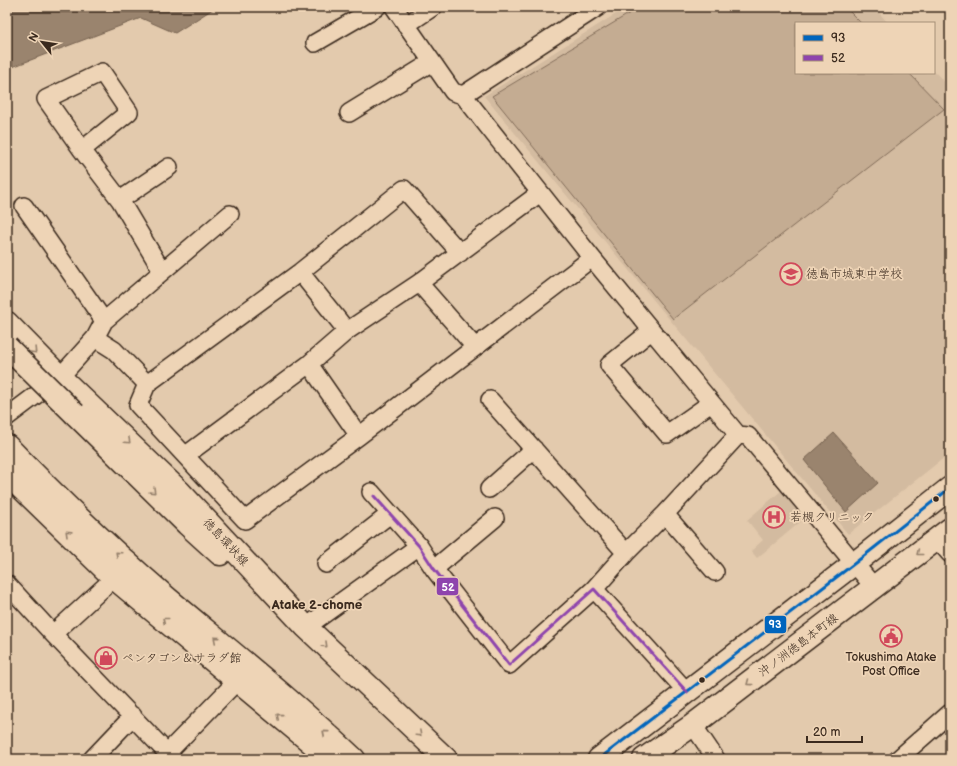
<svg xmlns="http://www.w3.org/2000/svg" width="957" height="766" font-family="'Balsamiq Sans','Klee One',sans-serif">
	<rect width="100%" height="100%" fill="#e3caad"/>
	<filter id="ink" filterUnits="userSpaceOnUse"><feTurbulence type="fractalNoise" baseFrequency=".025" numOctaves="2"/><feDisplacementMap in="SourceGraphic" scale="8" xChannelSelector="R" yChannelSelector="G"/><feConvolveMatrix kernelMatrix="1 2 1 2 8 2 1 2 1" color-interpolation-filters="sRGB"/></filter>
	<g filter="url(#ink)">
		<path fill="#d3bba0" d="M627 7H874L888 23H796V73H934V71L950 88V453L848 534 484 96Z
			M781 491 804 519 757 558 751 551 763 540 747 520Z"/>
		<path fill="#c4ac92" stroke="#806b58" d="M640 7H845L861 23H796V73H909L944 109 673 319 492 96Z"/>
		<path fill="#9a846e" stroke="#74604e" d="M7 7H216L175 33 141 18 7 69Z
			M834 433 878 483 846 512 804 460Z"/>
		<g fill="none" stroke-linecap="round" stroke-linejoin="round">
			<g stroke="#3b2a1e" stroke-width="20">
				<path id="street" d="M394 7 453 92 463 95
					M598 7 463 95 592 258 738 435
					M406 25 433 7
					M315 43 377 7
					M349 113 432 62
					M82 150 129 112 102 72 46 99 82 150 120 200 162 271
					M120 200 169 167
					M24 206 104 321
					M460 253 404 189 300 272 147 384 138 405 245 520 359 436 592 258
					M300 272 347 331
					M419 283 475 347
					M651 331 609 365 667 434 711 403
					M95 338 104 321 230 214
					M309 364 359 436
					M490 400 626 553
					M7 417 60 377 95 338 114 350 147 384
					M186 455 309 364 347 331 419 283 540 193
					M489 489 534 449
					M371 492 419 546 434 569 509 665 594 589 687 692
					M665 514 715 572
					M937 539 950 554
					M326 564 390 514
					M434 569 495 518
					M7 584 53 634 173 759
					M594 589 626 553 665 514 738 435 748 436 874 587
					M306 627 419 546
					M53 634 114 578
					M693 725 716 759
					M167 753 237 681
					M92 759 133 716
					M898 759 950 713"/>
			</g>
			<g stroke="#3b2a1e" stroke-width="25">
				<path id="primary" d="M7 323 60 377 180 492 306 627 446 759
					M75 414 187 524 220 554
					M7 446C58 499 110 549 166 597 229 650 294 702 354 759
					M7 474 114 578 331 759
					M599 759 855 563 950 488
					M644 759 693 725 950 529"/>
			</g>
			<use href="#street" stroke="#eed4b6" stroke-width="17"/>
			<use href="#primary" stroke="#eed4b6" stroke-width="22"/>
			<g stroke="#3b2a1e" stroke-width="25" stroke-linecap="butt">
				<path id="primary-bridge" d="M7 347 75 414"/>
			</g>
			<use href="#primary-bridge" stroke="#eed4b6" stroke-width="22"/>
			<g stroke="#eed4b6" stroke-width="6">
				<path id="bus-1" d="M599 759 855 563 950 488"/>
			</g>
			<g stroke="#eed4b6" stroke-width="6">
				<path id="bus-2" d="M374 496 419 546 434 569 509 665 594 589 687 692"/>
			</g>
			<use href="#bus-1" stroke="#0065bd" stroke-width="3"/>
			<use href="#bus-2" stroke="#8e44ad" stroke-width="3"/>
		</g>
		<defs><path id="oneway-chevron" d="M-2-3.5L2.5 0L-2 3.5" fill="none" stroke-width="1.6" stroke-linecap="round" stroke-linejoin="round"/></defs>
		<g stroke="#947f6a">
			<use href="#oneway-chevron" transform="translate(34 351) rotate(46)"/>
			<use href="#oneway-chevron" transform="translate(128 441) rotate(43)"/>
			<use href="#oneway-chevron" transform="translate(153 491) rotate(44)"/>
			<use href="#oneway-chevron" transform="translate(68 533) rotate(-136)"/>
			<use href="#oneway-chevron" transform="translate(919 553) rotate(142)"/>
			<use href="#oneway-chevron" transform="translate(118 554) rotate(-138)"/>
			<use href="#oneway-chevron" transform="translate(165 620) rotate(-141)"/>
			<use href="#oneway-chevron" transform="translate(216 639) rotate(-140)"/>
			<use href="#oneway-chevron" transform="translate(325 645) rotate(44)"/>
			<use href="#oneway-chevron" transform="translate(749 683) rotate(143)"/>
			<use href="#oneway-chevron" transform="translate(279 716) rotate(-140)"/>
			<use href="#oneway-chevron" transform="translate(325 733) rotate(-139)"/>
			<use href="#oneway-chevron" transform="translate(419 734) rotate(43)"/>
		</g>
	</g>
	<defs>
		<g id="school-ring" transform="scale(1.15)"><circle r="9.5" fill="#eed4b6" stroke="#d1495b" stroke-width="1.5"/><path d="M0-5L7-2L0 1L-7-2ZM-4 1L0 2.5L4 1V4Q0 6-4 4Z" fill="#d1495b"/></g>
		<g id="hospital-ring" transform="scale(1.15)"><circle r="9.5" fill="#eed4b6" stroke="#d1495b" stroke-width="1.5"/><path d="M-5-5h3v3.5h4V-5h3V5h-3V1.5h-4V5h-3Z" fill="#d1495b"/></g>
		<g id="civic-ring" transform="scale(1.15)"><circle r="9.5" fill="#eed4b6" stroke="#d1495b" stroke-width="1.5"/><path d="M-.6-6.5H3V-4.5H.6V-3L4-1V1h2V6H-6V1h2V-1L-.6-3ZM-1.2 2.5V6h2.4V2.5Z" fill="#d1495b"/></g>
		<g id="shop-ring" transform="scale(1.15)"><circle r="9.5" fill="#eed4b6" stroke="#d1495b" stroke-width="1.5"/><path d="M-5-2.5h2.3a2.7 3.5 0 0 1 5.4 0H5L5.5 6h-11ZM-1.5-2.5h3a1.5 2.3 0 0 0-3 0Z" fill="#d1495b"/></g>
	</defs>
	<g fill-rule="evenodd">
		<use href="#school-ring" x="791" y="274"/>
		<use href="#hospital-ring" x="774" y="517"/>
		<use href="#civic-ring" x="891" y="636"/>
		<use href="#shop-ring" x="106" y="658"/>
	</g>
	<g fill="#3b2a1e" stroke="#eed4b6" stroke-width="1.5">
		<circle cx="936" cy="499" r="3.5"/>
		<circle cx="702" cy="680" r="3.5"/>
	</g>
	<g text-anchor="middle" stroke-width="3.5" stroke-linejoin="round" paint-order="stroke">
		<g font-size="12" fill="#3b2a1e" stroke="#eed4b6" text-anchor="start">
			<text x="806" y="278">徳島市城東中学校</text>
			<text x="790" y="521">若槻クリニック</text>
			<text x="891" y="661" text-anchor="middle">Tokushima Atake<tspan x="891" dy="14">Post Office</tspan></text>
			<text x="122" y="662">ペンタゴン＆サラダ館</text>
		</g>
		<g font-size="12" fill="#3b2a1e" stroke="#eed4b6">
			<text transform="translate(226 542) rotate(47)" y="4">徳島環状線</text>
			<text transform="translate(798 645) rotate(-37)" y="4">沖ノ洲徳島本町線</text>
		</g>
		<g font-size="13" font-weight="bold" fill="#3b2a1e" stroke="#eed4b6">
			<text x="317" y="609">Atake 2-chome</text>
		</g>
	</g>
	<g stroke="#eed4b6" stroke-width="1.5">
		<rect x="436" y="577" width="23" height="19" rx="4" fill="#8e44ad"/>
		<rect x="764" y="615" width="23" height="19" rx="4" fill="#0065bd"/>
	</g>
	<g font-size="11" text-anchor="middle" font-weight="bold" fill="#fff">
		<text x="448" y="591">52</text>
		<text x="775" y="628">93</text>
	</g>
	<rect width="957" height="766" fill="none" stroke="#eed4b6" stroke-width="24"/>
	<rect x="12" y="12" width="933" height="742" fill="none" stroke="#3b2a1e" stroke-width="1.5" filter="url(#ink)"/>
	<rect x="795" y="22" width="140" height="52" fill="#eed4b6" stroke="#a69079"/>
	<rect x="803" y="35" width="20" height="6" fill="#0065bd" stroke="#a69079"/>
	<text x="831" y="42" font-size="12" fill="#3b2a1e">93</text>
	<rect x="803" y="55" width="20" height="6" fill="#8e44ad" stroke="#a69079"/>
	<text x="831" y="62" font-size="12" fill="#3b2a1e">52</text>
	<g transform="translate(42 42) rotate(300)" stroke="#eed4b6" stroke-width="3" paint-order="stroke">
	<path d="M0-3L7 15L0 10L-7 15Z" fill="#3b2a1e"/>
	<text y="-6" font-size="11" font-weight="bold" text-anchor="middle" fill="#3b2a1e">N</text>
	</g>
	<path d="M807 736v6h55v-6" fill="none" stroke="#3b2a1e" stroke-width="2"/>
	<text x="813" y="736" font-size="12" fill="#3b2a1e" stroke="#eed4b6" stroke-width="3" paint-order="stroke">20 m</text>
</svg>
